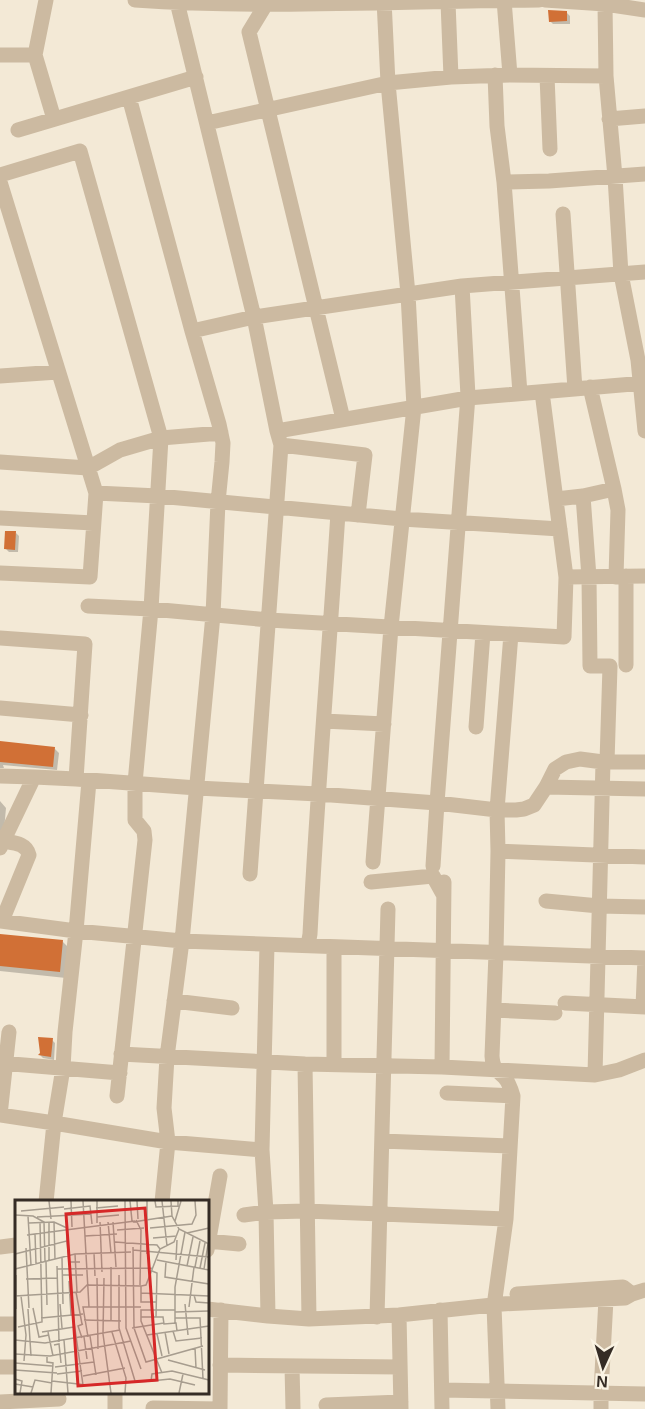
<svg xmlns="http://www.w3.org/2000/svg" width="645" height="1409" font-family="Helvetica,sans-serif">
	<rect width="100%" height="100%" fill="#f3e9d6"/>
	<path fill="#0003" d="M567 13 570 16V24H553L550 21Z
		M16 533 19 536 18 552H9L6 549Z
		M0 742 54 748 59 753 57 770 3 765 4 768H0Z
		M0 801 6 808 4 830 0 845Z
		M0 936 62 941 69 948 66 978 0 971Z
		M52 1040 55 1043 54 1060 43 1058 40 1055Z"/>
	<path fill="#d17036" d="M548 10 567 11V21L549 22Z
		M5 531H16L15 550 4 549Z
		M0 741 55 747 53 767 0 762Z
		M0 934 63 940 60 972 0 966Z
		M38 1037 53 1038 51 1057 38 1055 40 1053Z"/>
	<g fill="none" stroke-linecap="round" stroke-linejoin="round">
		<path stroke="#ccbaa1" stroke-width="15" d="M135 0C269 9 404 1 539 0
			M266 0V4L249 32 343 419
			M504 0 510 75
			M545 0 605 4 645 10
			M177 2 254 317 277 431 281 445 250 874
			M448 2 451 77
			M605 4 606 76 615 177 621 274 638 360 645 431
			M0 55H35L46 0
			M35 55 54 119
			M495 75 497 126 504 182 520 393
			M547 76 550 149
			M129 97 192 331 219 424 223 443 222 462 218 502 213 615 182 941 167 1057 164 1108 168 1142 162 1202
			M609 119 645 116
			M207 123 388 83 451 77 510 75 606 76
			M18 130 196 77
			M0 175 80 151 161 438 151 609 135 783V820L144 831 145 840 117 1096
			M0 182 96 493 90 577 0 573
			M504 182 549 181 645 174
			M563 214 575 389
			M192 331 254 317 462 286 645 272
			M0 376 58 372
			M277 431 468 398 645 383
			M281 445 365 455 358 515
			M0 462 88 468 120 450 161 438 221 433
			M614 489 618 510 616 577
			M96 493 158 496 402 519 560 529
			M583 496 589 577 590 666H610L607 762
			M556 499 583 496 614 489 590 387
			M0 518 93 523
			M566 577 645 576
			M88 606 151 609 269 620 564 637 566 577 542 392
			M0 638 85 644 76 779 34 777 0 848
			M626 665V576
			M0 708 81 715
			M324 721 384 724
			M476 727 483 633
			M0 776 34 777
			M76 779 197 788 318 794 437 803 497 810H516L524 809 534 805 546 787 555 769 566 762 580 759 603 762H645
			M546 787 645 789
			M498 851 645 857
			M373 862 391 627 414 407 408 294 388 83 384 0
			M433 866 437 803 468 396 462 286
			M371 882 433 876 443 894
			M546 901 599 906 645 907
			M0 921 76 931 182 941 645 958
			M2 921 29 855C26 843 14 843 3 841
			M267 945 262 1150 266 1212 268 1316
			M308 945 310 934C317 794 329 653 338 513
			M334 947V1064
			M174 1001 232 1008
			M565 1003 645 1007
			M643 1007 645 958
			M494 1010 555 1013
			M121 1054 305 1064 442 1067 595 1075 619 1070 645 1060
			M0 1063 120 1073
			M305 1064 309 1319
			M442 1067 444 882
			M595 1075 603 762
			M447 1093 513 1096
			M0 1115 54 1123 168 1142 262 1150
			M0 1115 9 1032
			M382 1141 510 1146
			M46 1202 54 1123 63 1068 65 1032 76 931 89 781
			M244 1215 266 1212 306 1211 506 1219
			M207 1241 239 1244
			M0 1247 16 1245
			M207 1250 220 1176
			M517 1294 623 1287 632 1294
			M207 1309 268 1316 309 1319 399 1315 502 1304 625 1298 632 1294 645 1290
			M440 1310 442 1409
			M399 1315 401 1409
			M377 1317 388 909
			M0 1324H16
			M220 1365 400 1367
			M292 1366 293 1409
			M0 1367H16
			M442 1390 645 1394
			M0 1402 59 1399
			M326 1405 401 1402
			M153 1408 220 1409 221 1310
			M115 1409V1392
			M498 1409 494 1306 506 1219 513 1096C511 1089 509 1082 504 1077 496 1069 493 1069 492 1056L496 953 498 851 497 810 511 634
			M601 1409V1392L606 1299"/>
	</g>
	<g transform="translate(15 1200)">
		<rect width="194" height="194" fill="#f3e9d6"/>
		<path fill="none" stroke="#a79d8f" stroke-width="1.5" d="M34 1 36 19M56 1 57 27M68 1 74 107M82 1V23M110 1 111 128 126 169M115 1 117 21M122 1 123 19M132 1V54M140 1 141 7 163 6V1M147 1 152 46M156 1 157 16 164 29 194 44M81 8 103 6M49 9 75 6 77 24M6 11 49 7M0 15 18 16 29 22 30 62M13 16 16 65M22 17 76 14M82 17 104 15M121 20 126 30 125 85M160 21 166 1M34 22V61M39 22 40 60M85 22 87 72M93 22 96 53M98 22 101 67M118 22 157 16M14 23 39 22 52 28M135 28 177 24 181 15 180 1M102 30 129 28M172 33 194 28M20 34 21 64M12 35 120 21M70 36 102 34M138 38 162 36M52 41 54 62H65M100 42 142 45 145 49M118 47 119 128 131 162 188 146M11 48 14 108M118 50 194 57M79 53 80 76M0 54 52 41V28M60 54 62 92M47 58 48 104M142 60 194 70M161 60 162 40M31 61 32 105M151 61 150 77 194 84M42 66 44 142M172 66 178 37M96 67V120M180 67 185 41M185 68 190 43M0 69 60 54 116 52M42 69 138 68M189 69 193 44M137 71 142 73 141 117M48 75H68M104 75V128L120 181M82 78 83 149M89 78 88 134 96 193M11 79 42 78M54 81 56 115M61 92 67 124M126 93 194 96M179 95 181 102 194 103M0 96 65 92 72 85 126 86M6 96 11 135 9 161M141 102H126V86L131 85 145 49 159 42 164 29M45 104 47 128M170 104 173 135M174 107 179 67M18 108 24 137 34 135M1 109V75M13 109 16 156M160 112 194 111M58 115 68 185M126 117H148L149 124 161 123 162 131M26 118 68 114M160 118H185L188 179M69 120 106 121M160 123V87L170 32M3 127 27 122 25 22M117 128 149 123M158 131 161 141 187 138M27 132 59 127M33 132 38 156M97 132 111 178 110 193M150 132 154 154M142 134 147 156M132 135 194 126M75 136 81 175M69 137 72 159M73 137 68 107H126M67 138 63 126 68 124M0 140 30 143 105 130M49 140 53 193M39 145 44 144 46 163M180 148 181 168M0 154 35 156 116 141M32 157V162L38 163 36 193M153 160 190 170M0 163 37 166M40 167 79 162M0 170 42 173M147 173 126 121V110H160M42 174 67 171M68 176 110 168M0 179 7 181 5 193M37 181 72 185 136 181 137 174 157 171 194 180M136 181 155 179 180 185M0 184 18 187M16 193 20 180 37 183M164 193 168 174"/>
		<path fill="#d62828" fill-opacity="0.15" stroke="#d62828" stroke-width="3" d="M130 8 142 180 63 186 51 14Z"/>
		<rect width="194" height="194" fill="none" stroke="#352c25" stroke-width="3"/>
	</g>
	<g transform="translate(603 1367) rotate(184)" stroke="#faf3e3" stroke-width="4.5" paint-order="stroke">
	<path d="M0-4.5L10 22L0 15L-10 22Z" fill="#352c25"/>
	<text y="-9" font-size="16" font-weight="bold" text-anchor="middle" fill="#352c25">N</text>
	</g>
</svg>
